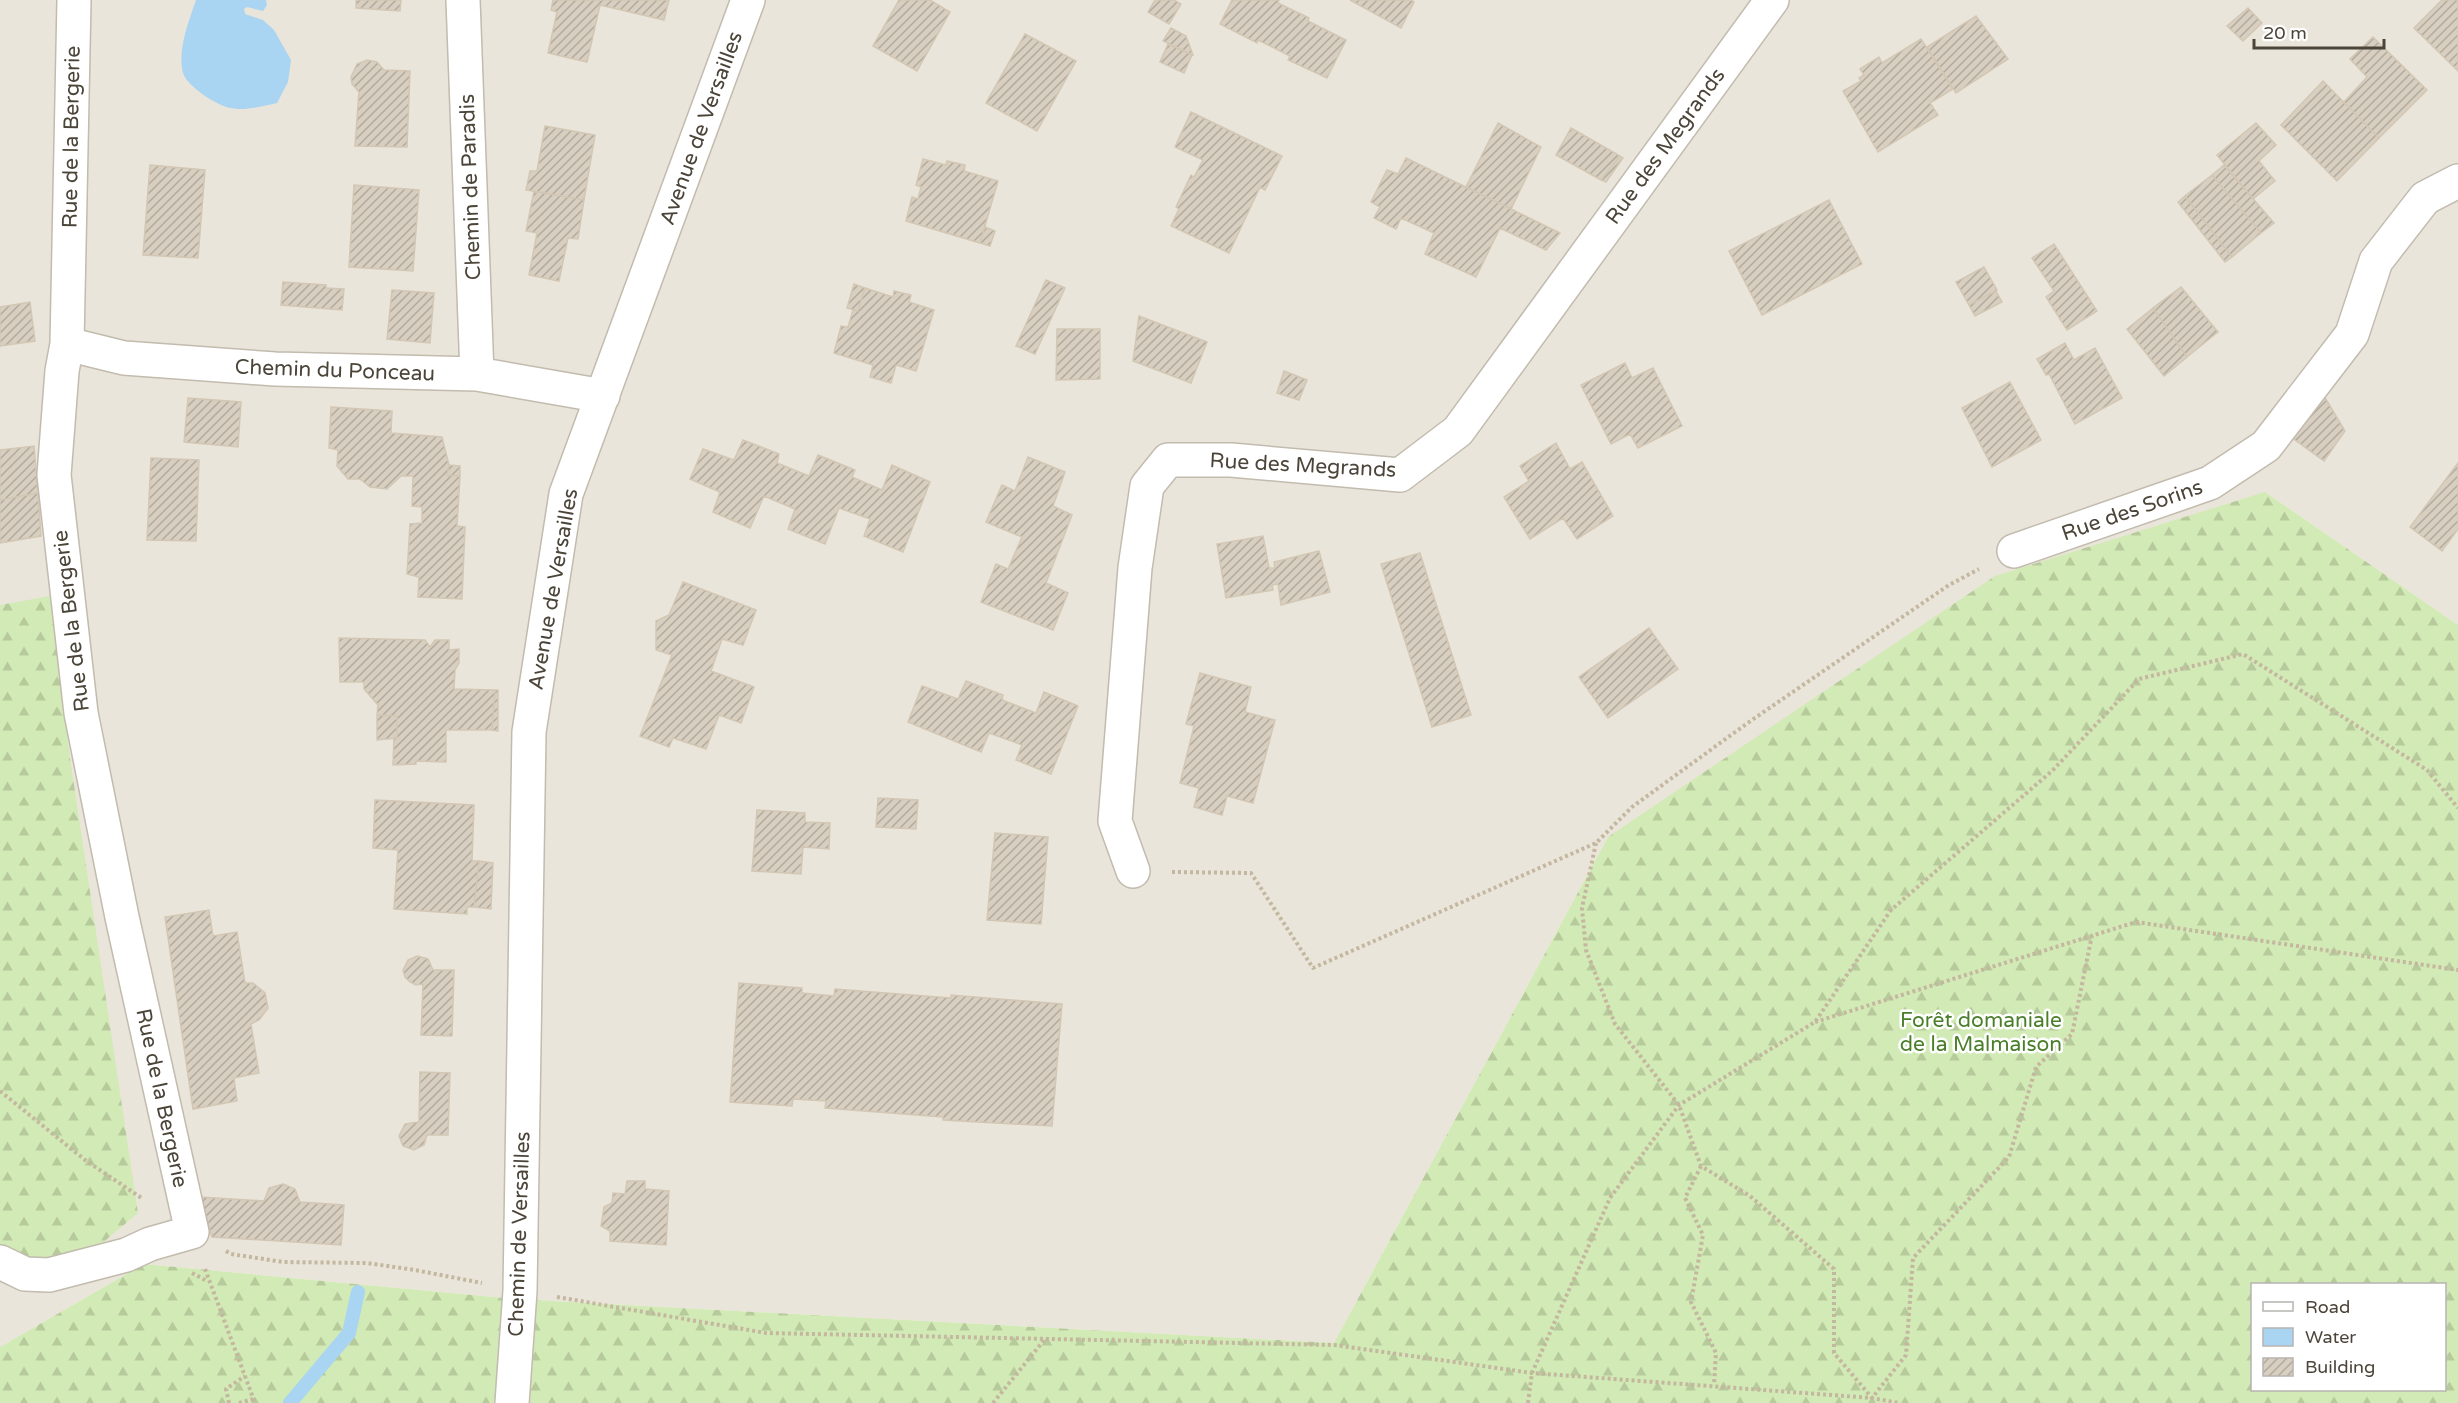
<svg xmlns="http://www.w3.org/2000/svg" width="2458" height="1403" font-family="'Varela Round',sans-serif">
	<defs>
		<pattern id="forest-firs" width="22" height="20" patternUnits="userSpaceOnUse" patternTransform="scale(1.5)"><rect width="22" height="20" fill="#d2eab5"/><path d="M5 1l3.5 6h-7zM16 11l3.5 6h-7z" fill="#b6ca9c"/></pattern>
		<pattern id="building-hatch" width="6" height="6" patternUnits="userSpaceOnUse" patternTransform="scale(1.5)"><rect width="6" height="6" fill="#d8cfc1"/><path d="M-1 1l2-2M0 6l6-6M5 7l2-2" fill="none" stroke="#b1aa9e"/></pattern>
	</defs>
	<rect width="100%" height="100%" fill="#f6f3ec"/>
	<path fill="#eae5da" d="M0 0H2458V625L2265 492 1608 837 1334 1343 515 1299 144 1264 0 1347Z"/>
	<path fill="url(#forest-firs)" fill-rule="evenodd" d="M2265 492 2458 625V1403H0V1347L144 1264 515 1299 1334 1343 1608 837 1995 576ZM2252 1284H2444V1390H2252Z
		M50 596 70 758 138 1213 87 1256 29 1276 0 1250V605Z"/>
	<path fill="#a9d4f2" d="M196 0H266L267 5 263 11 247 7 244 9 245 14 263 20 274 30 291 60 288 82 277 103C263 106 245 111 231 108 217 106 187 86 183 73 177 50 189 21 196 0Z"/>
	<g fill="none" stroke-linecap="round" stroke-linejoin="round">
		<path stroke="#a9d4f2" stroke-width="14" d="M290 1403 349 1333 358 1292"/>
	</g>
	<path fill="url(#building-hatch)" stroke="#d3c7b4" stroke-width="1.5" d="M356 0H401L400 11 356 8Z
		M553 0H669L664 20 600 5 587 62 548 53 557 12 551 10Z
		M899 0H930L950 12 917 71 873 46Z
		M1155 0H1174L1181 4 1169 24 1148 12Z
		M1232 0H1279L1278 3 1309 18 1308 21 1346 40 1327 78 1288 60 1290 56 1258 40 1257 43 1220 24Z
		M1350 0H1411L1414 2 1401 28Z
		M2442 0H2458V71L2414 28Z
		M2248 8 2262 23 2243 41 2227 26Z
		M1976 16 2008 59 1956 93 1927 47Z
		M1171 28 1186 36 1193 55 1163 41Z
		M1025 34 1076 61 1037 131 986 103Z
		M2373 37 2427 90 2379 138 2344 102 2367 77 2350 59Z
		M1921 39 1953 89 1930 103 1938 115 1878 152 1843 91 1861 81 1859 78 1864 75 1860 69 1879 57 1882 63Z
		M1168 44 1192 55 1184 73 1160 62Z
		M367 60 377 62 384 70 410 71 407 147 355 146 359 92 352 84 351 77 357 64Z
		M2323 81 2379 138 2337 181 2281 125Z
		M1191 112 1282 156 1265 190 1260 187 1229 253 1171 226 1179 209 1176 207 1191 175 1194 177 1203 160 1175 147Z
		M1498 123 1541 147 1511 209 1466 187Z
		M2256 123 2276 145 2259 161 2275 181 2253 199 2217 155Z
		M545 126 595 135 584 200 526 190 530 171H537Z
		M1571 128 1620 156 1601 180 1556 155Z
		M1620 156 1623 158 1606 182 1601 180Z
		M1406 158 1511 209 1560 233 1546 250 1500 228 1476 277 1425 254 1434 233 1401 218 1396 229 1374 218 1380 207 1371 202 1387 170 1398 174Z
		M923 159 946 165 947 161 965 165 964 171 998 181 980 243 906 221 912 197 918 199 921 187 916 185Z
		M150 165 205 170 198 258 143 255Z
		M2224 165 2274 223 2261 233 2212 175Z
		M2212 175 2261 233 2232 257 2185 196Z
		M354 185 419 190 413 271 349 267Z
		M534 191 584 200 578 239 568 238 559 281 529 275 537 233 526 231Z
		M2185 196 2232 257 2225 262 2178 202Z
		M1829 200 1862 264 1762 315 1729 251Z
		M985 227 995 231 990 246 980 243Z
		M2054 244 2097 311 2067 330 2046 297 2054 291 2032 258Z
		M1984 267 1997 290 1969 305 1956 282Z
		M1046 280 1065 288 1035 354 1016 346Z
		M283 282 326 285V288L344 289 342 310 281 305Z
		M854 284 865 288 858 311 847 308Z
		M2181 287 2218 332 2187 357 2153 308Z
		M865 288 893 297 894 291 911 295 909 302 934 310 916 371 896 365 891 383 870 377 873 365 834 353 841 326 848 327 853 310 858 311Z
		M392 290 434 293 430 343 387 339Z
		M1996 291 2002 302 1975 316 1969 305Z
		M30 302 35 341 0 346V307Z
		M2153 308 2187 357 2164 376 2127 329Z
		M1139 316 1207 342 1191 383 1133 361Z
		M1057 329H1100V379L1056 380Z
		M2065 343 2074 360 2095 348 2122 398 2075 424 2049 374 2046 375 2037 359Z
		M1625 363 1632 378 1653 368 1682 426 1638 448 1630 434 1611 444 1581 385Z
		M1284 371 1307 380 1299 400 1277 393Z
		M2010 382 2041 440 1992 467 1962 408Z
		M2324 396 2345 431 2324 461 2291 437Z
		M188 398 241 402 238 447 184 442Z
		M331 407 392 411 391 433 442 437 449 465 447 475 460 476 457 526 465 527 462 599 418 597 419 577 407 574 410 524 422 523V507L412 506 413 476H401L387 489 370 487 360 479H348L337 466 338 450 329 448Z
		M743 440 779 454 777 463 809 476 818 455 855 470 852 477 882 490 892 465 930 482 903 552 864 536 870 519 839 508 825 544 788 529 795 509 764 496 750 528 713 512 720 492 690 479 703 449 734 460Z
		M1556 443 1570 469 1582 462 1613 516 1577 539 1563 518 1530 539 1504 497 1529 481 1520 466Z
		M34 446 38 493 0 500V450Z
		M1028 457 1065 472 1053 506 1072 515 1046 583 1068 593 1053 630 981 602 996 564 1008 569 1022 537 986 522 1002 485 1015 491Z
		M151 458 199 460 196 541 147 540Z
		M2458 463V529L2442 551 2410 527Z
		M449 465 460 466V476L447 475Z
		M38 493 41 536 0 543V500Z
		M1263 536 1269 568H1275L1274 562 1319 551 1330 592 1281 605 1278 584 1272 585 1273 590 1226 598 1217 544Z
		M1420 553 1471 715 1432 727 1381 564Z
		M683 582 756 610 743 645 722 639 711 671 754 687 741 723 719 715 706 749 673 738 669 747 640 736 672 655 656 650V621L669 615Z
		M1649 628 1678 669 1608 718 1579 677Z
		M339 638 425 640 430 647 435 640H449V650L459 649V663L455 670 454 689 495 690 492 730H446V762L416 761V764L393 765 394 738H397V716L377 715 378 705 364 689V682H340Z
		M1200 673 1251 687 1245 712 1275 720 1253 803 1227 796 1222 815 1194 807 1199 788 1180 783 1194 726 1186 724Z
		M966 681 1003 695 1002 700 1036 713 1044 692 1078 706 1051 774 1016 760 1022 745 989 733 981 752 908 722 922 686 958 699Z
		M495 690H498V731L492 730Z
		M377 715 397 716V738L377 740Z
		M878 798 918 800 916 829 876 827Z
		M375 800 474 805 472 861H479L474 907H467V914L394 909 398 850 373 848Z
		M757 810 805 813V822L830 823 829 849 803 847 801 874 752 871Z
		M995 833 1048 837 1041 924 987 920Z
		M479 861 493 863 491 909 474 907Z
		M209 910 213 936 237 932 245 983H253L265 993 268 1008 259 1020 251 1024 259 1073 234 1078 237 1101 193 1109 165 917Z
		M417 956 428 959 433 970H454L452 1036 421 1035 423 984 416 985 410 982 405 977 403 970 408 960Z
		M739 983 802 988V993L834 996 835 989 951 998V995L1062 1004 1052 1126 943 1120V1117L825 1108 826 1101 793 1099 792 1106 730 1102Z
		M420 1072 450 1073 448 1135H427L424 1145 414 1150 403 1146 399 1136 405 1124 419 1122Z
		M627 1181H645V1189L669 1191 666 1245 610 1241V1231L601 1226 604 1207 612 1203 613 1193 625 1194Z
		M283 1184 295 1189 300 1202 344 1205 341 1245 212 1237 200 1197 264 1201 269 1188Z"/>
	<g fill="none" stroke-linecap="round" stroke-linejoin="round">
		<g stroke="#c2bbae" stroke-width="36">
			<path id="minor" d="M463 0 477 374
				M67 344 124 358 275 369 477 374 603 396
				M2014 551 2210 483 2266 446 2352 334 2376 261 2425 198 2458 181
				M1133 871 1115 821 1135 568 1147 486 1168 460H1231L1400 475 1458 431 1772 0
				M0 1262 25 1274 49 1275 126 1255 150 1244 192 1232 122 917 81 713 54 475 62 371 67 344 74 0
				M512 1403 520 1291 529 732 566 494 748 0"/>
		</g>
		<path stroke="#c4b79f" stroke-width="4" stroke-dasharray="3 3" stroke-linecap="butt" d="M1596 843 1582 908 1586 950 1615 1024 1679 1105 1701 1166 1750 1196 1834 1269V1353L1872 1398 1906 1355 1913 1258 2009 1157 2036 1067 2072 1034 2092 935
			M1172 872 1251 873 1313 968 1596 843 1632 807 1749 722 1949 585 1979 569
			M1815 1022 2136 922 2458 970
			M0 1091 85 1160 143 1199
			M1701 1166 1685 1198 1703 1235 1691 1302 1716 1353 1714 1385
			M226 1251 231 1254 283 1262 367 1263 415 1270 482 1283
			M205 1269 255 1403
			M192 1273 207 1281
			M557 1297 766 1333 1334 1345 1532 1373 1872 1398 1899 1403
			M229 1403 226 1389 245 1376
			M239 1403 253 1399
			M993 1403 1045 1339
			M1528 1403 1532 1373 1610 1198 1679 1105 1815 1022 1891 910 2052 771 2139 679 2243 654 2427 770 2458 808"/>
		<use href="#minor" stroke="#fff" stroke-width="33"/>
	</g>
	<g text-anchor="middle" stroke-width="5" stroke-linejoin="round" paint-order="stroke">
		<g font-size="21" fill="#4b4439" stroke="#fff">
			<text transform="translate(701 128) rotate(-70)" y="7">Avenue de Versailles</text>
			<text transform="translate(71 137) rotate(-89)" y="7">Rue de la Bergerie</text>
			<text transform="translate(1665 146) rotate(-54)" y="7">Rue des Megrands</text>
			<text transform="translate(470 187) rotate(-92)" y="7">Chemin de Paradis</text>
			<text transform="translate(335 370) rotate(2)" y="7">Chemin du Ponceau</text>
			<text transform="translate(1303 465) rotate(3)" y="7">Rue des Megrands</text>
			<text transform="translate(2132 510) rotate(-19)" y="7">Rue des Sorins</text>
			<text transform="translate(553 589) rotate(-80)" y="7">Avenue de Versailles</text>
			<text transform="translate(71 621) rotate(-97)" y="7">Rue de la Bergerie</text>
			<text transform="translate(162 1098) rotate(78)" y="7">Rue de la Bergerie</text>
			<text transform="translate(519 1234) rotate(-88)" y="7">Chemin de Versailles</text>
		</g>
		<g font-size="21" fill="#4a7f2a" stroke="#fff">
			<text x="1981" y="1027">Forêt domaniale<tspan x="1981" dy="24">de la Malmaison</tspan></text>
		</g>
	</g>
	<rect x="2251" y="1283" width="195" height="108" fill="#ffffff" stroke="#b7b4b0" stroke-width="1.5"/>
	<rect x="2263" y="1302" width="30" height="9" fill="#ffffff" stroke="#b7b4b0" stroke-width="1.5"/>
	<text x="2305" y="1313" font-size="18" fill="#4b4439">Road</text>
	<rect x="2263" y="1328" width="30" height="18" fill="#a9d4f2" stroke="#b7b4b0" stroke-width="1.5"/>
	<text x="2305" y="1343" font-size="18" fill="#4b4439">Water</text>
	<rect x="2263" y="1358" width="30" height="18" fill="url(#building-hatch)" stroke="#b7b4b0" stroke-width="1.5"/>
	<text x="2305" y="1373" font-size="18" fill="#4b4439">Building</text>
	<path d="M2254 39v9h130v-9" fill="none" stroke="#4b4439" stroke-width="3"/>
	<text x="2263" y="39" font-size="18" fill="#4b4439" stroke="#ffffff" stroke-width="4.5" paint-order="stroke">20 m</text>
</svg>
